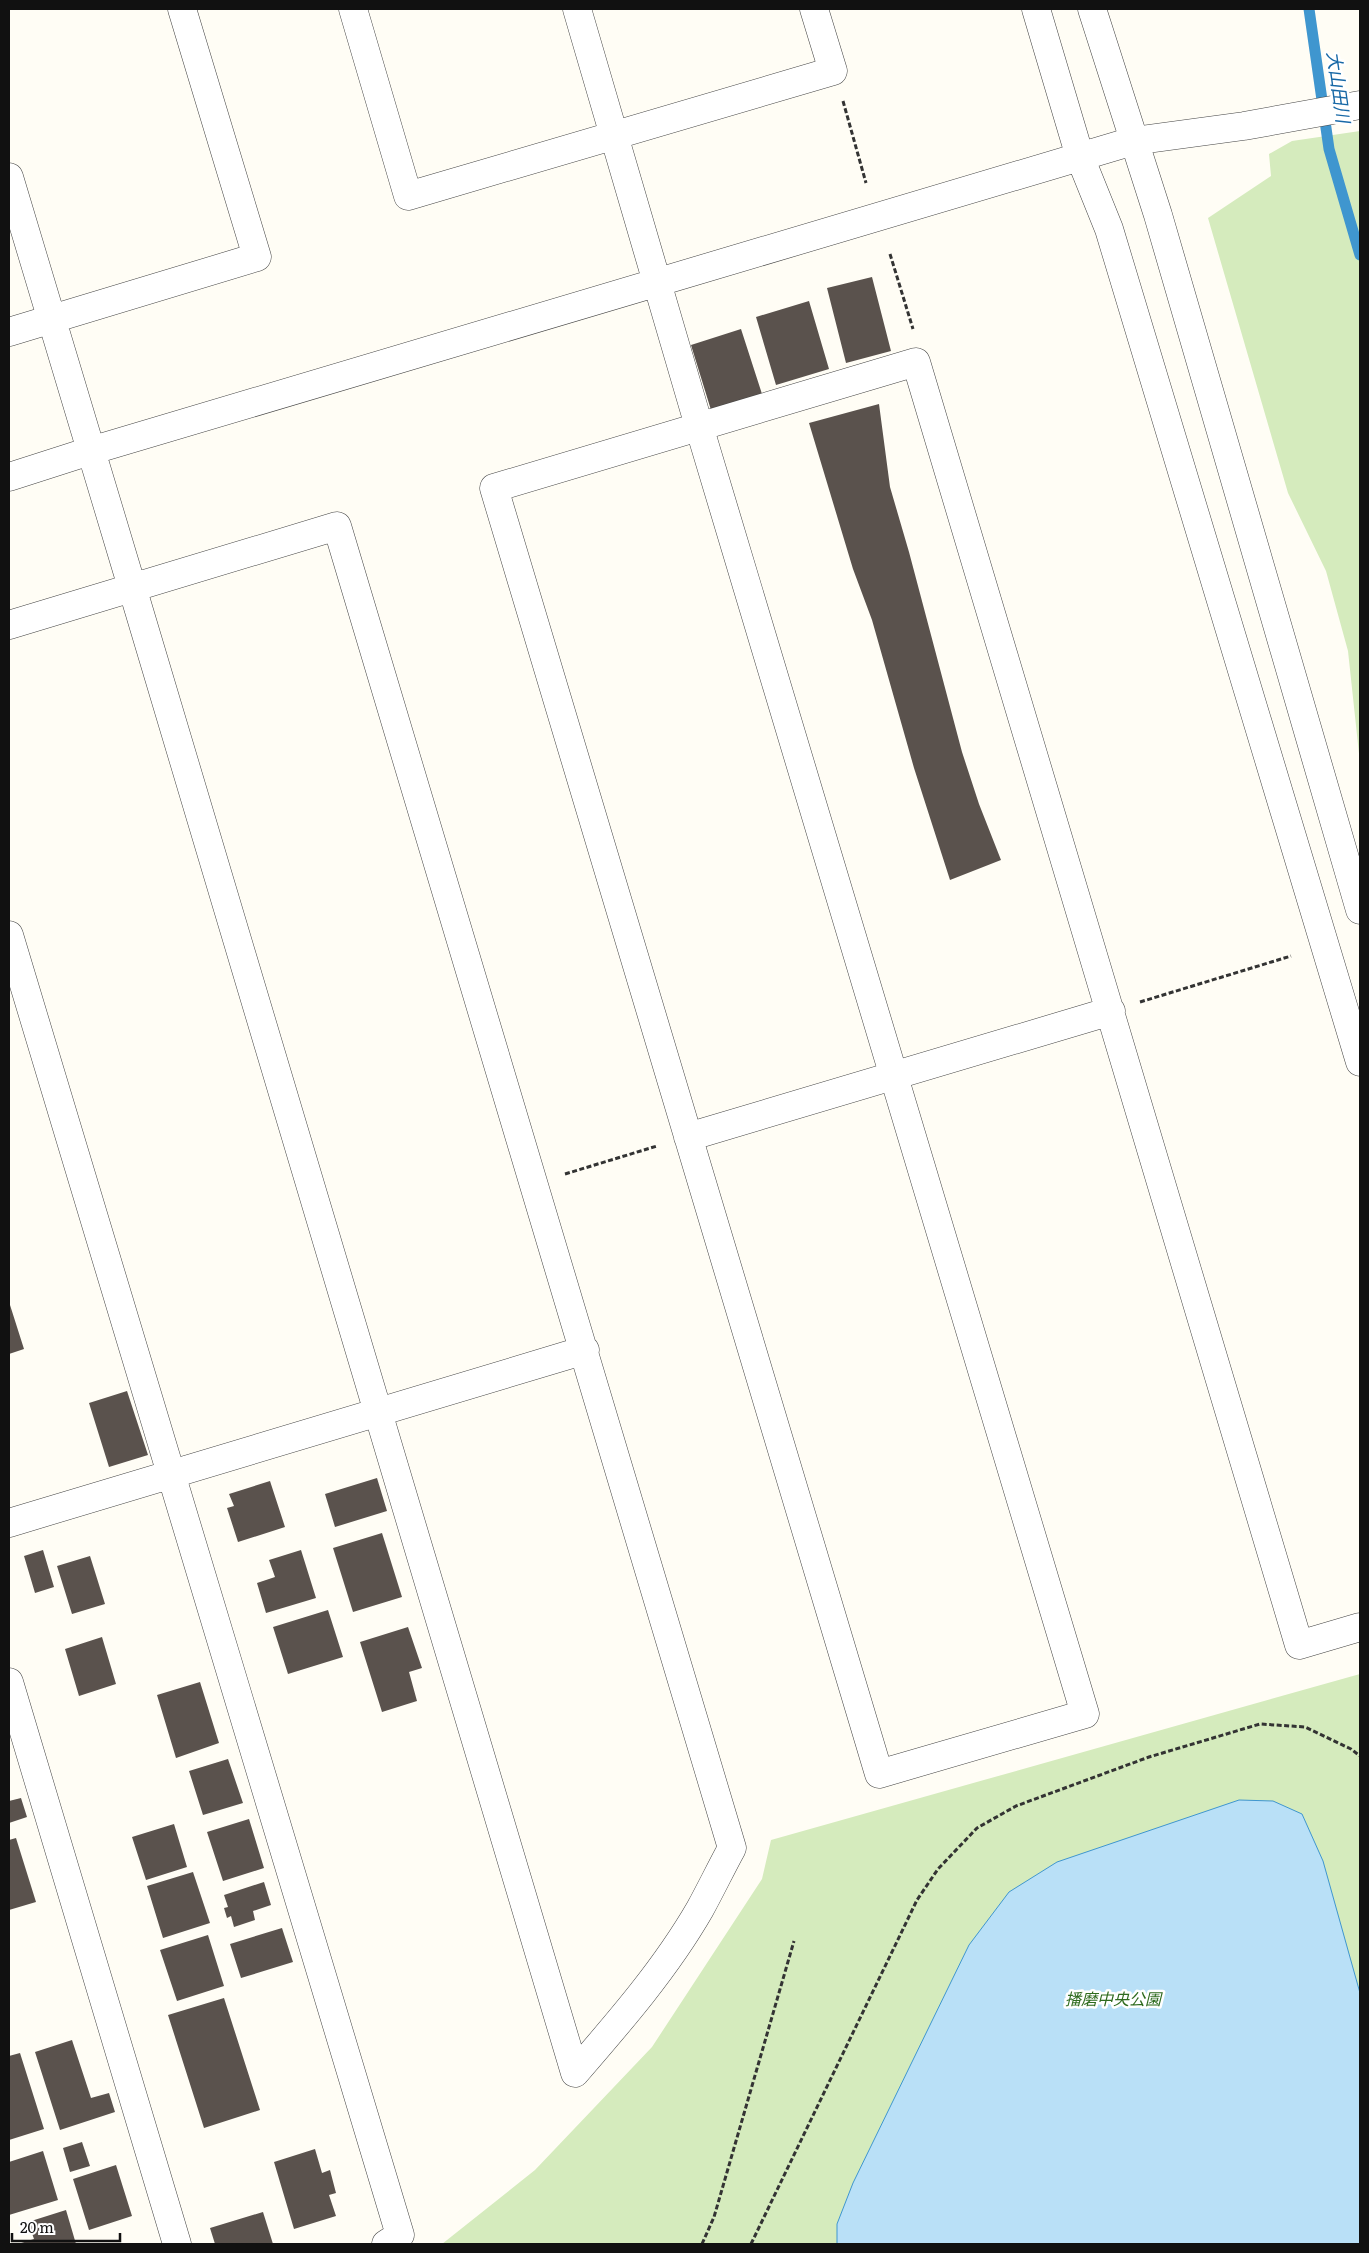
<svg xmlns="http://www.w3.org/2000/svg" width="1369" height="2253" font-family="Literata,'Noto Sans JP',serif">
	<rect width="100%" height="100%" fill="#fffdf5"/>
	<path fill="#d5ebbd" d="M1360 131V763L1348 651 1326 571 1288 493 1208 218 1271 176 1269 154 1292 141Z
		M1360 1674V2244H442L535 2170 652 2047 762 1879 771 1840Z"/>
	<path fill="#b9e0f7" stroke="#3f96cf" d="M1239 1800 1273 1801 1302 1814 1323 1861 1360 1993V2244H837V2224L853 2183 969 1945 1009 1892 1057 1862Z"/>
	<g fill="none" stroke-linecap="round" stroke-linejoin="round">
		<path stroke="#3f96cf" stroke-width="11" d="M1309 9 1329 149 1360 255"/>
	</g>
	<path fill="#5a524d" d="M872 277 891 351 846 363 827 288Z
		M809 301 829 369 776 385 756 317Z
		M741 329 762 394 711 410 691 345Z
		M879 404 890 487 909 552 962 752 979 804 1001 860 950 880 914 768 872 620 853 569 809 423Z
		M9 1305H10L24 1349 9 1354Z
		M127 1391 148 1455 109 1467 89 1403Z
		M377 1478 387 1511 335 1527 325 1494Z
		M270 1481 285 1527 238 1542 227 1508 234 1506 229 1494Z
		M382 1533 402 1597 353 1612 333 1548Z
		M43 1550 54 1587 35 1593 24 1556Z
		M301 1550 316 1598 266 1613 257 1583 275 1577 269 1560Z
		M90 1556 105 1604 72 1614 57 1566Z
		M328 1610 343 1657 288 1674 273 1627Z
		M408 1627 422 1668 409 1672 417 1701 382 1712 360 1642Z
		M102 1637 116 1684 79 1696 65 1649Z
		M200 1682 219 1743 176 1758 157 1695Z
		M228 1759 243 1803 203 1815 189 1771Z
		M21 1798 27 1817 9 1823V1801Z
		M249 1819 264 1868 223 1881 207 1832Z
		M174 1824 187 1867 146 1880 132 1837Z
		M16 1838 36 1902 9 1910V1840Z
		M193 1872 210 1923 163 1938 147 1886Z
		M264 1882 271 1905 253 1911 255 1920 234 1927 231 1916 227 1918 224 1908 228 1907 224 1895Z
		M282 1928 293 1962 241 1978 230 1944Z
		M208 1935 224 1986 177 2001 160 1950Z
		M224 1998 260 2110 204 2128 168 2015Z
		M72 2040 91 2098 109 2093 115 2112 60 2130 35 2052Z
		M20 2053 44 2129 9 2140V2056Z
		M82 2142 90 2166 70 2172 63 2148Z
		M315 2149 322 2173 330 2170 336 2193 329 2195 336 2216 294 2229 274 2162Z
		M43 2151 58 2200 9 2215V2162Z
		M116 2165 132 2216 89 2230 73 2179Z
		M66 2210 76 2244H18L34 2239 28 2222Z
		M263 2212 273 2244H215L210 2228Z"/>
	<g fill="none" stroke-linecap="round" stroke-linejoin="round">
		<g stroke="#444" stroke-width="29">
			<path id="minor" d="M353 9 408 196 833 71 814 9
				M577 9 699 426 1085 1714 879 1774 494 488 916 362 1299 1645 1360 1627
				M1036 9 1080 157 1109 229 1360 1062
				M1092 9 1158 215 1360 910
				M9 177 132 587 575 2073C620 2021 666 1968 700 1909 711 1889 721 1868 732 1848L337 526 9 625
				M9 332 257 257 182 9
				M9 477 90 451 1133 141 1244 126 1360 105
				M9 935 400 2235 386 2244
				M688 1137 1111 1011
				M9 1523 585 1350
				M9 1682 177 2244"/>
		</g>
		<path stroke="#333" stroke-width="3" stroke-dasharray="5 2.5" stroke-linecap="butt" d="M843 101 866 183
			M890 254 913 329
			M1140 1002 1291 956
			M565 1174 657 1146
			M702 2244 714 2217 794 1941
			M751 2244 917 1900 938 1869 977 1828 1016 1806 1149 1757 1260 1724 1305 1727 1351 1749 1360 1756"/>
		<use href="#minor" stroke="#fff" stroke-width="28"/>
	</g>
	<g text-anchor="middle" stroke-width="5" stroke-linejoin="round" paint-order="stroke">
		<g font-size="16" font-style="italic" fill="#2f6b1f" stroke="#fff">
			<text x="1113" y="2005">播磨中央公園</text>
		</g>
		<g font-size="18" font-style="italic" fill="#1768a6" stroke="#fff">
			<text transform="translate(1338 87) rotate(82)" y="6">大山田川</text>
		</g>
	</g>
	<rect width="1369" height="2253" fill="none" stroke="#111111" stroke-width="20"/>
	<path d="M12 2233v8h108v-8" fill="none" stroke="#111111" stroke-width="2.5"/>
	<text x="20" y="2233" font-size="15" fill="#111111" stroke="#ffffff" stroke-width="4" paint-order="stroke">20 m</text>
</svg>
